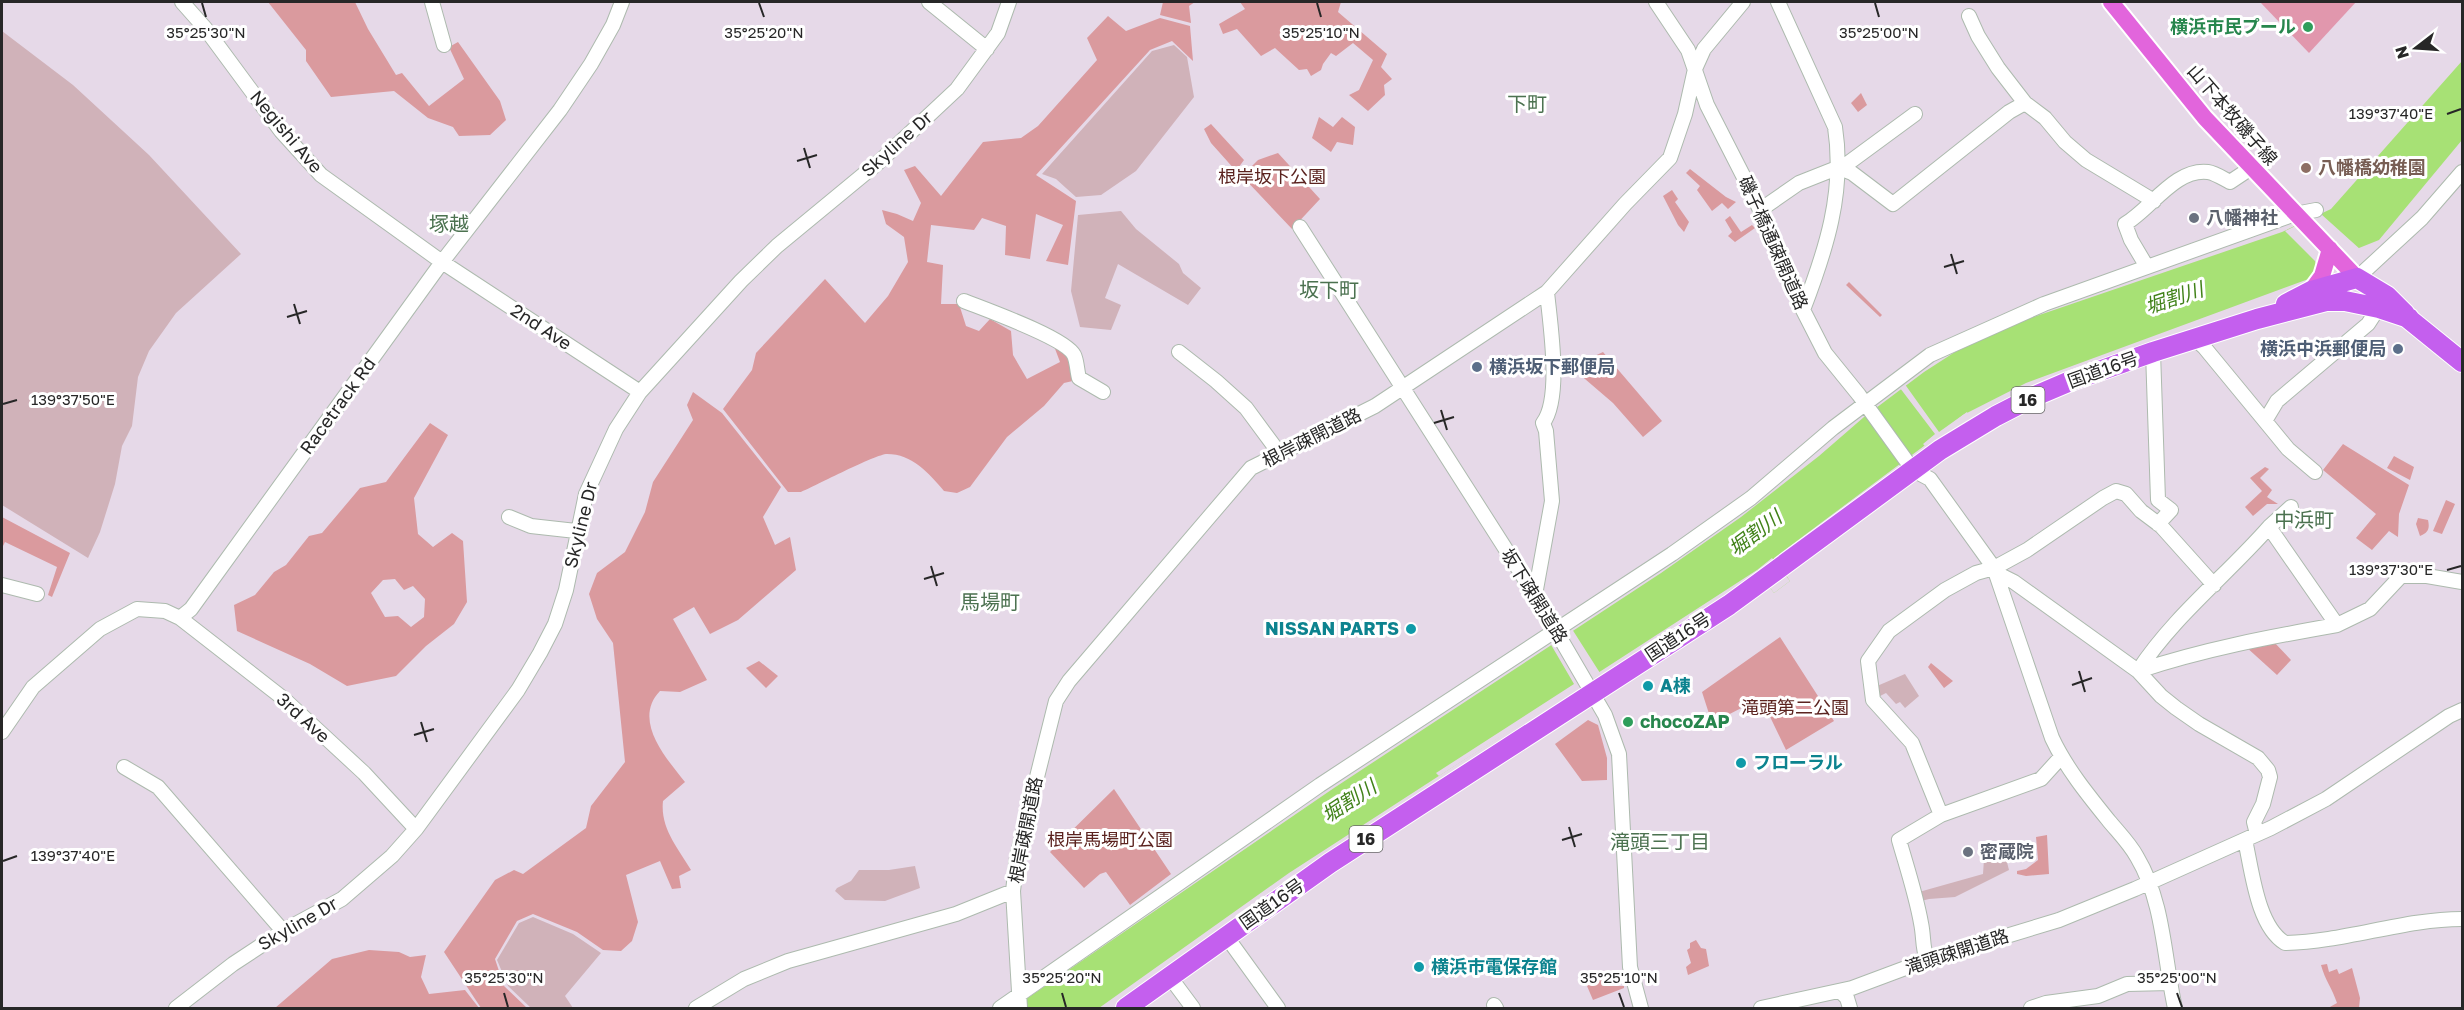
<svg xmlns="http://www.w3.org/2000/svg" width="2464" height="1010" font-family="'Golos Text','Noto Sans JP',sans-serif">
	<rect width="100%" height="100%" fill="#e6d9e8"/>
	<path fill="#da9a9e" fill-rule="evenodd" d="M268 2H355L368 29 396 75 402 73 429 106 464 79 449 47 458 42 500 101 506 120 490 135 459 136 453 127 428 118 394 91 331 97 306 61V50Z
		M1163 2H1195L1189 6 1191 23 1160 15Z
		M1240 2H1341L1338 12 1387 54 1381 67 1392 79 1384 85 1385 95 1368 111 1349 95 1359 90 1373 60 1353 43 1336 56 1331 53 1323 64 1321 70 1311 76 1307 69 1299 70 1275 48 1261 56 1237 29 1223 34 1219 24 1245 9Z
		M1108 16 1126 31 1160 18 1190 26 1193 61 1172 41 1150 50 1036 175 1076 201 1068 265 1046 261 1063 225 1036 214 1030 259 1005 255 1006 226 982 218 974 230 931 225 927 262 943 265 941 304H959L966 326 979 331 990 319 1011 331 1013 355 1027 379 1060 362 1054 346 1070 354 1077 380 1064 383 1044 406 1007 437 970 487 957 493 944 491C929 473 912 454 887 454 876 454 815 486 801 492H788L723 409 752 370 756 353 825 279 865 323 888 296 908 262 904 237 886 224 882 210 897 214 913 221 921 203 904 170 915 166 941 196 983 142 1021 138 1038 126 1097 60 1087 38Z
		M1861 93 1867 105 1858 112 1851 103Z
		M1319 117 1333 127 1342 117 1355 127 1353 145 1337 142 1331 152 1312 138Z
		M1211 124 1244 160 1236 171 1211 143 1204 129Z
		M1278 153 1320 199 1292 229 1242 176 1258 160Z
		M1690 169 1726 197 1736 202 1728 209 1722 203 1712 211 1697 190 1700 186 1686 173Z
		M1672 190 1678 199 1675 202 1689 222 1684 232 1678 225 1663 196Z
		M1730 216 1741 232 1752 225 1755 228 1735 242 1728 236 1732 232 1725 220Z
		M1849 282 1882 315 1880 317 1846 285Z
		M1603 352 1662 421 1643 437 1613 403 1571 367Z
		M693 392 722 413 781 487 763 517 775 545 790 537 796 570 738 620 710 634 694 607 673 619 707 680 680 692 660 691C632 720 666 758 685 782L663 801C660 828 678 848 691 870L679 876 681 888 672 889 660 861 626 875 638 922 632 941 621 951 603 950 577 932 533 914 517 921 495 959 504 986 527 1008H481L444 952 495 880 514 870 523 874 586 828 591 806 625 762 613 643 597 619 589 594 597 573 625 552 645 512 653 482 693 420 687 405Z
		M430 423 448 435 414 498 418 534 433 547 452 533 463 541 467 602 454 624 426 646 396 676 347 686 310 664 237 631 234 605 255 595 274 572 286 565 309 536 322 533 360 488 386 482ZM395 579 404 590 413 586 425 599 424 617 411 627 398 616 385 617 371 593 383 580Z
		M2343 444 2409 485 2399 514 2398 537 2389 531 2372 550 2356 538 2376 514 2323 470Z
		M2394 456 2414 467 2410 480 2387 468Z
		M2265 467 2269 469 2260 478 2272 490 2267 497 2278 504H2267L2253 516 2245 507 2262 491 2250 478Z
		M2446 500 2455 504 2442 534 2433 531Z
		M2 517 70 553 52 597 48 595 57 567 5 542 2 548Z
		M2418 518 2428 520C2430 529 2428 533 2420 536L2416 524Z
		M1780 637 1834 721 1786 750 1761 698 1712 723 1702 692Z
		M2273 641 2291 660 2277 675 2245 646Z
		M759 661 778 676 766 688 746 668Z
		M1931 663 1953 681 1944 688 1928 667Z
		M1588 720 1598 725 1607 758V780L1582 781 1555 744Z
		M1114 789 1171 874 1130 905 1106 872 1100 874 1084 888 1050 852Z
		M2047 835 2049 874 2026 876 2017 874V871L2026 869 2038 860 2036 837Z
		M1696 940 1701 948 1706 949 1709 966 1688 975 1686 967 1691 963 1687 950 1690 948V943Z
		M369 950 399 952 410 957 426 955 421 977 429 994 465 990 479 1008H275L332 959Z
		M2327 964 2329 972 2337 969 2339 974 2352 968 2360 998 2359 1008H2328L2337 1003C2332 988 2325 980 2321 965Z
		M1605 976 1611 977 1612 986H1624V988L1593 1000 1587 986Z"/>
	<path fill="#d0b2b9" d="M2 31 73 85 149 155 241 254 176 313 149 351 138 377 132 426 122 446 115 484 100 532 88 558 2 505Z
		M1174 45 1187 57 1194 97 1136 171 1101 195 1076 197 1056 179 1042 174 1152 51Z
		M1121 211 1136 229 1179 264 1183 273 1201 288 1188 305 1118 264 1105 298 1121 305 1111 330 1080 327 1071 291 1078 215Z
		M1905 674 1919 696 1905 708 1900 702 1896 704 1886 693 1878 697 1877 686Z
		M2002 843 2009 870 1955 897 1929 899 1921 901 1919 892 1983 874 1984 859 1990 857 1988 845Z
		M915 866 920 888 885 901 845 900 835 891 837 888 851 881 859 870H889Z
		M533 917 573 934 601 953 565 996 573 1008H531L508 986 497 960 519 923Z"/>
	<path fill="#e197ad" d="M2260 2H2356L2309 53Z"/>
	<path fill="#a7e175" d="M2462 61V140L2379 240 2359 248 2314 277 2026 383 1963 415 1932 440 1774 558 1790 581 1774 593 1757 570 1289 873 1099 1008H1013L1334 788 1661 573 1741 517 1819 456 1864 417 1924 372 1955 352 2025 320 2282 232 2331 209Z"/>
	<path fill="#e6d9e8" d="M2321 214 2361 250 2312 280 2317 268 2315 261 2285 231Z
		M1904 383 1939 432 1967 412 1968 414 1925 446 1923 444 1935 434 1900 388 1886 399 1885 397Z
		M1772 558 1790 581 1774 593 1757 570Z
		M1572 629 1600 673 1439 776 1436 773 1574 684 1550 643Z"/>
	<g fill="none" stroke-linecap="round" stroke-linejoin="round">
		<g stroke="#adbaae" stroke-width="16">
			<path id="minor" d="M182 2 205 28 281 131 321 175 442 262 640 392
				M432 2 444 45
				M929 2 987 49
				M1656 2 1688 50 1707 105 1756 201 1803 310 1825 353 1859 395 1913 470 1930 479 1994 568 2052 738C2066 768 2088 795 2109 821 2119 833 2130 844 2137 857 2164 902 2164 959 2175 1008
				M1778 2 1835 127C1845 192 1826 250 1803 310
				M1969 16 1978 36 1998 68 2025 103 2045 118 2065 142 2086 160 2154 201
				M1837 167 1852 173 1893 204 2009 112 2025 103
				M1760 210 1799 183 1847 164 1915 114
				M1300 227 1535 595 1605 715 1619 754 1630 967 1641 1008
				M2147 267 2131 240 2125 224C2151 209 2175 168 2208 172 2215 173 2224 179 2230 182L2251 168
				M2357 278 2422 218 2462 172
				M964 301C984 309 1066 338 1074 355 1077 361 1077 371 1079 378L1103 392
				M2195 339 2204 347 2265 421
				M1179 352 1216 381 1246 408 1280 454
				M2153 352 2158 500 2171 510 2158 524
				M2315 472 2288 449 2265 421 2277 401 2368 324 2383 301
				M2291 507 2269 527 2337 625 2370 609 2401 576H2427L2462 582
				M509 517 531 526 576 531
				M1996 573 2014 582 2138 671 2161 696 2176 708 2199 724 2258 758 2268 770 2270 777 2263 804 2254 822 2257 834
				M2 585 37 594
				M1535 595 1552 501 1546 431 1543 423C1562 398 1550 323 1547 292
				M180 618 284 699 364 773 416 829
				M2138 671C2205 649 2269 637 2337 625
				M2138 671C2174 616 2226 576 2269 527
				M2 732 33 687 100 629 137 609 165 611 180 618 191 609 442 262 560 110 591 64 613 25 622 2
				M124 767 158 787 283 931
				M1941 815 1912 743 1873 700 1868 661 1889 631 1945 590 1976 573 1994 568 2027 550 2103 498 2116 491 2126 494 2141 511 2161 526 2214 585
				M2245 840C2252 870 2257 926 2285 943 2345 942 2403 919 2462 919
				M1226 936 1278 1008
				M1927 960C1922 946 1924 937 1921 923 1916 895 1907 868 1899 840L1941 815 2041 779 2061 757
				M1170 977 1193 1008
				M1841 992 1847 998 1850 1008
				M1494 1005 1496 1008
				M176 1008 233 964 283 931 342 899 392 856 416 829 518 690 540 653 555 624 566 590 586 494 616 429 640 392 741 281 777 246 880 161 957 89 998 33 1009 2
				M696 1008 744 979 788 961 956 914 1013 891
				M1000 1008 1320 785 1672 554 1751 498 1833 428 1930 355 2044 304 2295 214 2316 210
				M1020 1008 1013 891 1017 857 1056 701 1069 681 1251 468 1375 406 1547 292 1625 204 1670 158 1685 114 1695 69 1704 49 1743 2
				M1761 1008 1852 988 1927 960 2059 920 2135 889 2271 828 2326 799 2449 716 2462 710
				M2031 1008 2046 1003 2098 996 2127 984 2170 983"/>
		</g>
		<g stroke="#fff" stroke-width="20">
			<path id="major" d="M2111 2 2205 118 2357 278
				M2311 291 2322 276 2330 249"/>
		</g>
		<g stroke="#fff" stroke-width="22">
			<path id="highway" d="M2286 304 2311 291 2357 278 2387 296 2405 314
				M2399 311 2462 362
				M1126 1008 1330 863 1729 605 1940 450 1996 416 2035 396 2068 382 2153 352 2257 319 2326 301H2345L2379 308 2409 318"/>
		</g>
		<use href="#minor" stroke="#fff" stroke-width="14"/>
		<use href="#major" stroke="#e265dc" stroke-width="16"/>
		<use href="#highway" stroke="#c45fee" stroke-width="20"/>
	</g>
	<path fill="none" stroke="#272727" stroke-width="2" d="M202 3 206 17M759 3 764 17M1317 3 1321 17M1875 3 1879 17M2447 114 2461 109M804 148 810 168M797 161 817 155M1951 254 1957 274M1944 267 1964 261M294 304 300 324M287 317 307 311M3 404 17 400M1441 410 1447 430M1434 423 1454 417M931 566 937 586M2447 570 2461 566M924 579 944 573M2079 671 2085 692M2072 685 2092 678M421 722 427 742M414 735 434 729M1569 827 1575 847M1562 840 1582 834M3 861 17 856M504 993 508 1007M1062 993 1066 1007M1619 993 1624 1007M2177 993 2182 1007"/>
	<g fill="#2e9e5b" stroke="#fff" stroke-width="2">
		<circle cx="2308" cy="27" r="6"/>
		<circle cx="1628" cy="722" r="6"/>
	</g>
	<circle fill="#8d6e63" stroke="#fff" stroke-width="2" cx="2306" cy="168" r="6"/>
	<g fill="#6b7280" stroke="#fff" stroke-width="2">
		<circle cx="2194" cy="218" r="6"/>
		<circle cx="1968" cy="852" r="6"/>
	</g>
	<g fill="#5c6f8a" stroke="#fff" stroke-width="2">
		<circle cx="2398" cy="349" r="6"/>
		<circle cx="1477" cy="367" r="6"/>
	</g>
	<g fill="#0f9aa8" stroke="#fff" stroke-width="2">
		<circle cx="1411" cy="629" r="6"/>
		<circle cx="1648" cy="686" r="6"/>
		<circle cx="1741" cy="763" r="6"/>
		<circle cx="1419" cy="967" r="6"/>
	</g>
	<g text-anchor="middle" stroke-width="6" stroke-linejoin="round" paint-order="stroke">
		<g fill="#fff" stroke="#686868" stroke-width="1.5">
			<rect x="2011.5" y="387" width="33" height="26" rx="4.5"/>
			<rect x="1349.5" y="826" width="33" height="26" rx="4.5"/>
		</g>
		<g font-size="16" font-weight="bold" fill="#272727">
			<text x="2028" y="406">16</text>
			<text x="1366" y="845">16</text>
		</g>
		<g font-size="18" font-weight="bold" fill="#27864d" stroke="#fff" text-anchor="end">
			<text x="2296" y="33">横浜市民プール</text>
			<text x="1640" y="728" text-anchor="start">chocoZAP</text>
		</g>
		<g font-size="18" fill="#272727" stroke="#fff">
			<text transform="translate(2232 115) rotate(49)" y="6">山下本牧磯子線</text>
			<text transform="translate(286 132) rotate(50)" y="6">Negishi Ave</text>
			<text transform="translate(897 144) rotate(-42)" y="6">Skyline Dr</text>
			<text transform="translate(1773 243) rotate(66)" y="6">磯子橋通疎開道路</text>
			<text transform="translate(541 327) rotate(33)" y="6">2nd Ave</text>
			<text transform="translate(2103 370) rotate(-20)" y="6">国道16号</text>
			<text transform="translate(338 406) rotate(-54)" y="6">Racetrack Rd</text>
			<text transform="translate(1312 438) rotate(-27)" y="6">根岸疎開道路</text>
			<text transform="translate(581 525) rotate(-76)" y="6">Skyline Dr</text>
			<text transform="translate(1534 596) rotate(58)" y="6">坂下疎開道路</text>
			<text transform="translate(1678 637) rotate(-33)" y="6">国道16号</text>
			<text transform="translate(303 718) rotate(42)" y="6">3rd Ave</text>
			<text transform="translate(1026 830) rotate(-79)" y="6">根岸疎開道路</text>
			<text transform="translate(1272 904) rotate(-35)" y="6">国道16号</text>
			<text transform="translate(298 924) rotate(-30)" y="6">Skyline Dr</text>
			<text transform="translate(1957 952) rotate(-18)" y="6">滝頭疎開道路</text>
		</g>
		<g font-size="18" font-weight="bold" fill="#785e54" stroke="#fff" text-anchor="start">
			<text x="2318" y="174">八幡橋幼稚園</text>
		</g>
		<g font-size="18" fill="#5b231f" stroke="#fff">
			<text x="1272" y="183">根岸坂下公園</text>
			<text x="1795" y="714">滝頭第二公園</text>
			<text x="1110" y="846">根岸馬場町公園</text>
		</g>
		<g font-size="18" font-weight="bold" fill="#5b616d" stroke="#fff" text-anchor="start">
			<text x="2206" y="224">八幡神社</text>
			<text x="1980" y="858">密蔵院</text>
		</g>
		<g font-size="18" font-weight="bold" fill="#4e5e75" stroke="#fff" text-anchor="end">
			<text x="2386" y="355">横浜中浜郵便局</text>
			<text x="1489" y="373" text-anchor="start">横浜坂下郵便局</text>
		</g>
		<g font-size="18" font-weight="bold" fill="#0d838f" stroke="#fff" text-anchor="start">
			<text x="1399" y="635" text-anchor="end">NISSAN PARTS</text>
			<text x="1660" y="692">A棟</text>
			<text x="1753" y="769">フローラル</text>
			<text x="1431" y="973">横浜市電保存館</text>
		</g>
		<g font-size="20" fill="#4c7250" stroke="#fff">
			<text x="1527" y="111">下町</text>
			<text x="449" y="231">塚越</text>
			<text x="1329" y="297">坂下町</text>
			<text x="2304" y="527">中浜町</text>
			<text x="990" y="609">馬場町</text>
			<text x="1660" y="849">滝頭三丁目</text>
		</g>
		<g font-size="20" font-style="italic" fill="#418219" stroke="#fff">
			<text transform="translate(2174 298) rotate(-18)" y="7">堀割川</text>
			<text transform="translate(1755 533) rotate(-37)" y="7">堀割川</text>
			<text transform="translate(1349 801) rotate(-33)" y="7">堀割川</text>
		</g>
	</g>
	<g font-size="15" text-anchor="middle" fill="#272727" stroke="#fff" stroke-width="6" stroke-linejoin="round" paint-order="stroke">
		<text x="206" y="38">35°25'30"N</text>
		<text x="764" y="38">35°25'20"N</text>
		<text x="1321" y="38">35°25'10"N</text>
		<text x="1879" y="38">35°25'00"N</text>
		<text x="2391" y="119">139°37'40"E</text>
		<text x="73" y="405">139°37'50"E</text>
		<text x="2391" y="575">139°37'30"E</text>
		<text x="73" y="861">139°37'40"E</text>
		<text x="504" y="983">35°25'30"N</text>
		<text x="1062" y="983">35°25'20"N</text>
		<text x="1619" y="983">35°25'10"N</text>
		<text x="2177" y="983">35°25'00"N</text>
	</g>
	<rect width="2464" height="1010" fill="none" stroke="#272727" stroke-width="6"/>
	<g transform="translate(2416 48) rotate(253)" stroke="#ffffff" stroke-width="4.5" paint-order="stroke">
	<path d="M0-4.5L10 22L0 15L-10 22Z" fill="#272727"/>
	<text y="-9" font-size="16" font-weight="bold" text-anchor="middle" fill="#272727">N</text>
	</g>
</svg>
